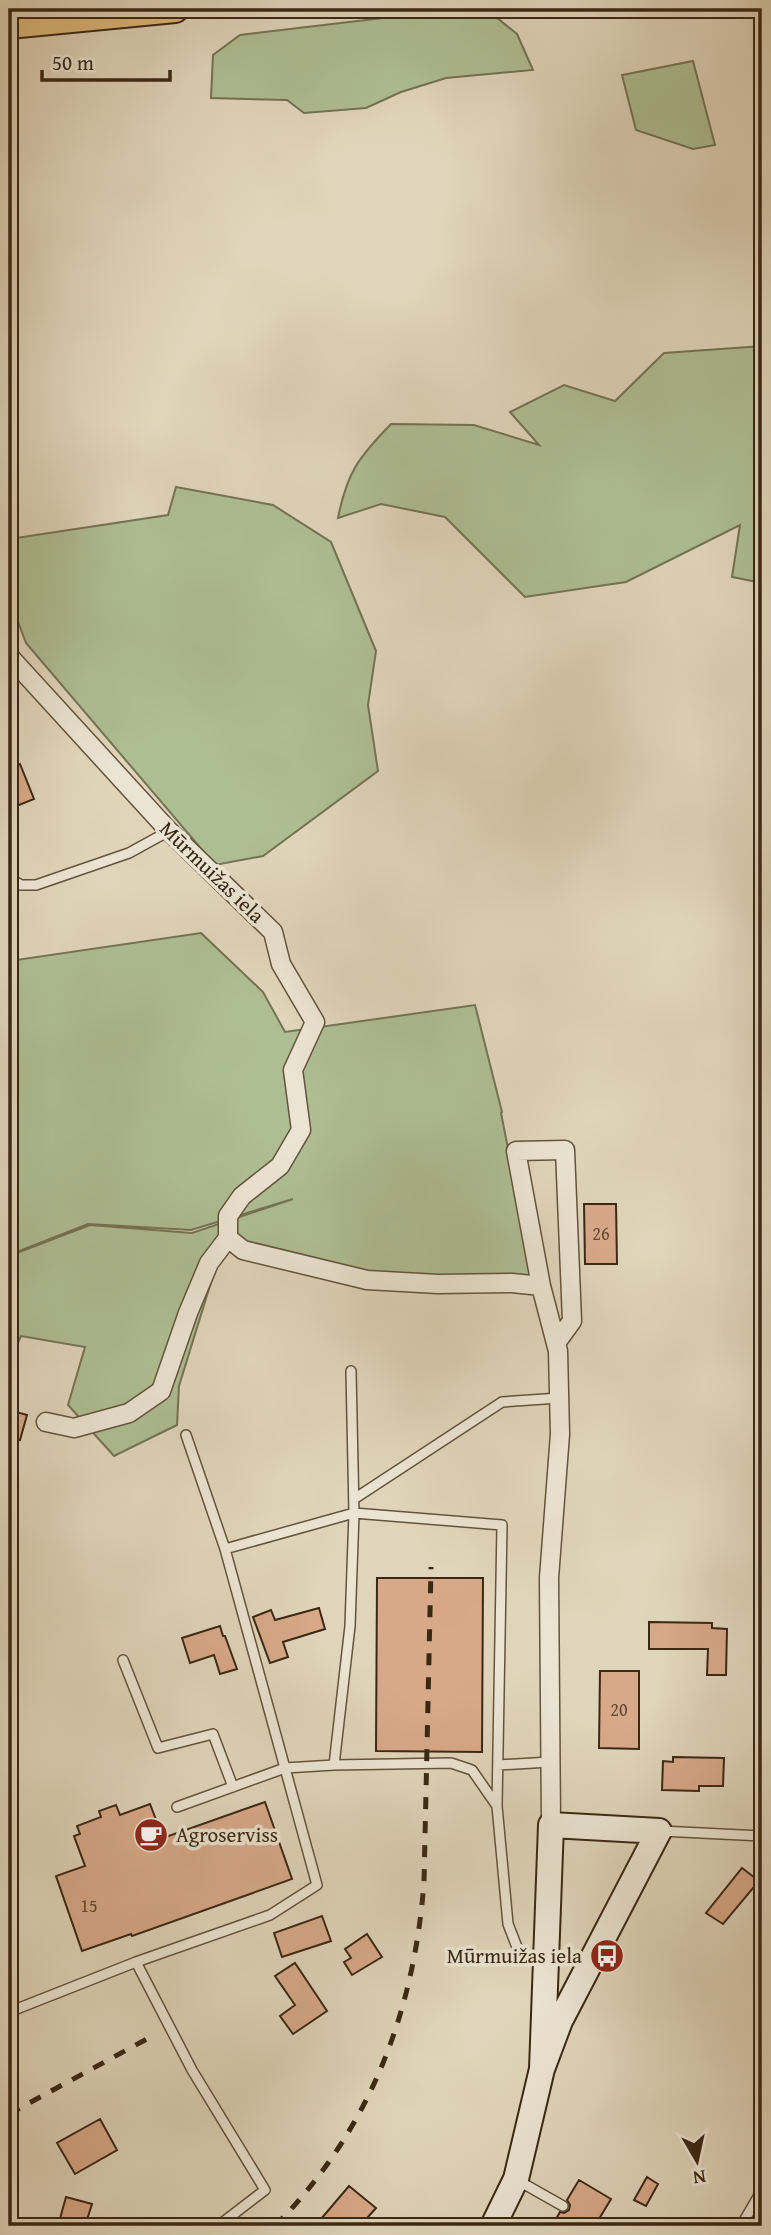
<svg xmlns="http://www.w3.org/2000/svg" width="771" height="2235" font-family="'Gentium Book Plus',serif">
	<rect width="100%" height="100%" fill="#e0d5ba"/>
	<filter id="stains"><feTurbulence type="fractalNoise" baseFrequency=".00286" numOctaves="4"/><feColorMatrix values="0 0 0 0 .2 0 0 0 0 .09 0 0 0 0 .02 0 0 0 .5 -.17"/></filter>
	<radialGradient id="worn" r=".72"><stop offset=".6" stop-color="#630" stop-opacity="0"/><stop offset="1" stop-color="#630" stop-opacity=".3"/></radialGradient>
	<path fill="#aebe93" stroke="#747353" stroke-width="2" d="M459 9H486L517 34 533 70 446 78 401 92 366 108 304 113 287 100 211 98 213 55 240 35Z
		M693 61 715 145 693 149 636 130 622 75Z
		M762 346V583L732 577 740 525 626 582 525 597 445 517 381 504 338 518C347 472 359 457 391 424L474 425 539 445 510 412 564 385 615 401 664 353Z
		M176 487 273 505 331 542 376 651 368 705 378 771 263 856 215 865 26 643 17 619 9 610V539L168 515Z
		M201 933 263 992 285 1032 475 1005 502 1112 501 1113 531 1264 532 1280 378 1278 221 1250 179 1386 177 1425 114 1456 68 1405 85 1347 21 1336 9 1363V1256L90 1225 192 1233 293 1199 191 1230 88 1224 9 1255V961Z"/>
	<path fill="#d8a989" stroke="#3a2813" stroke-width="2" d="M20 764 34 799 9 809V769Z
		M584 1204H616L617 1264H585Z
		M9 1410 27 1415 20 1440 9 1437Z
		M377 1578H483L482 1752 376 1751Z
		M319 1608 325 1629 283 1642 288 1657 270 1663 253 1617 271 1610 275 1620Z
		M649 1622 712 1623V1628L727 1629 726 1675H707L708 1649H649Z
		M220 1626 223 1636H225L237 1669 220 1674 214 1655 190 1663 182 1638Z
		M600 1671H639V1749L599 1748Z
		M673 1757 724 1758 723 1786H699V1791L662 1790 663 1761 673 1762Z
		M265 1802 292 1879 132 1936 131 1934 82 1951 56 1876 85 1866 74 1836 80 1834 77 1826 101 1817 99 1811 116 1805 120 1815 150 1804 163 1838Z
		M742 1868 759 1881 723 1924 706 1913Z
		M322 1916 331 1941 282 1957 274 1933Z
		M367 1934 382 1957 352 1975 344 1962 351 1958 345 1949Z
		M295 1963 327 2011 293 2034 280 2016 295 2005 275 1976Z
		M100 2119 117 2150 75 2174 57 2143Z
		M647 2177 658 2184 646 2206 634 2200Z
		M579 2180 611 2199 599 2219H591L588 2226H552L560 2212 564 2213 569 2210 570 2205 567 2200Z
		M349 2186 376 2208 360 2226H315Z
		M66 2197 92 2204 85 2226H72L59 2222Z"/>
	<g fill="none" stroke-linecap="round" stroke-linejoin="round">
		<g stroke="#64533d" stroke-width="12">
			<path id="lane" d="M9 878 21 885H36L129 853 169 831
				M186 1435 225 1549 317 1885 270 1915 136 1962 192 2070 265 2190 218 2226
				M354 1499 502 1402 559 1398
				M225 1549 354 1513 502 1525 497 1806 508 1924 522 1960
				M123 1660 158 1748 213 1734 233 1787
				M334 1765 350 1626 354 1513 351 1371
				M498 1765 550 1762
				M177 1807 285 1768 334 1765 451 1763 472 1770 497 1806
				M661 1831 762 1836
				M9 2012 136 1962
				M517 2180 563 2206
				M595 2225 598 2226
				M741 2226 762 2190"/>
		</g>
		<g stroke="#64533d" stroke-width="21">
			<path id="street" d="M9 656 169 831 273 932 281 964 315 1022 293 1070 301 1130 280 1166 242 1196 228 1216V1238L243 1250 367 1280 438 1284 512 1283 541 1286
				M46 1422 74 1428 129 1413 161 1391 188 1313 209 1263 228 1238
				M551 1825 549 1578 560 1434 558 1351 541 1286 516 1151 565 1150 572 1321 556 1343"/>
		</g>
		<g stroke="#3a2813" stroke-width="28">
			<path id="secondary" d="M493 2226 516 2179 542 2069 551 1825 659 1831 560 2021 542 2069"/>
		</g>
		<g stroke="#3a2813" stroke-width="30">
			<path id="primary" d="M9 25 175 9"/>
		</g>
		<use href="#lane" stroke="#ebe4d2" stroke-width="9"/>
		<use href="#street" stroke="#ebe4d2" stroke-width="18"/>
		<use href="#secondary" stroke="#ebe4d2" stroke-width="24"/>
		<use href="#primary" stroke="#e0ba7d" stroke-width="26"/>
		<path stroke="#3a2813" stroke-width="5" stroke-dasharray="12 12" stroke-linecap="butt" d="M9 2114 156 2034
			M275 2226C369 2131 414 2014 424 1882L431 1567"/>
	</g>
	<defs>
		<g id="cafe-disc" transform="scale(1.75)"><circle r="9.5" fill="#8f2418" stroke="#ebe4d2"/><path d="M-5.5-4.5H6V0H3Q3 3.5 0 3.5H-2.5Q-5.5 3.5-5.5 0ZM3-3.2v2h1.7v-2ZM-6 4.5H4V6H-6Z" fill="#fff"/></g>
		<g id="bus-disc" transform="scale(1.75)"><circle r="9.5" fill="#8f2418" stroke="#ebe4d2"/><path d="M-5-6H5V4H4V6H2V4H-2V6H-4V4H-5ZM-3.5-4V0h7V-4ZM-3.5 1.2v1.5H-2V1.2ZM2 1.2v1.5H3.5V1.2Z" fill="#fff"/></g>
	</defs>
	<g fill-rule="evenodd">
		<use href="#cafe-disc" x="151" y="1835"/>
		<use href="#bus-disc" x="607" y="1956"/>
	</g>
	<g text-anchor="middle" stroke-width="7" stroke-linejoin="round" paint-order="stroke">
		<g font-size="18" fill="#624830">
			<text x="601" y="1240">26</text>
			<text x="619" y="1716">20</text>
			<text x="89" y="1912">15</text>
		</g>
		<g font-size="21" fill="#3a2813" stroke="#ebe4d2">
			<text transform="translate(212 872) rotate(44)" y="7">Mūrmuižas iela</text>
		</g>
		<g font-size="21" fill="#3a2813" stroke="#ebe4d2" text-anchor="start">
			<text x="176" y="1842">Agroserviss</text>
			<text x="582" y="1963" text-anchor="end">Mūrmuižas iela</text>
		</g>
	</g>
	<rect width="771" height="2235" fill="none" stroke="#e0d5ba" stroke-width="35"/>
	<rect x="10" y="10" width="750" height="2214" fill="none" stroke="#3a2813" stroke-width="3.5"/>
	<rect x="18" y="18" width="736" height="2200" fill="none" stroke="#3a2813" stroke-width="2"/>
	<g transform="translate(697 2161) rotate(171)" stroke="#ebe4d2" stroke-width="5" paint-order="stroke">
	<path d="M0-5L12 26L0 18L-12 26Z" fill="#3a2813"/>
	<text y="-10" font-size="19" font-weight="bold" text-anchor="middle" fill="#3a2813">N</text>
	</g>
	<path d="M42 70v10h128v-10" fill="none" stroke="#3a2813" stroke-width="3.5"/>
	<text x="52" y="70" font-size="21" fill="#3a2813" stroke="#ebe4d2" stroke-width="5" paint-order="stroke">50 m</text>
	<rect width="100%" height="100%" filter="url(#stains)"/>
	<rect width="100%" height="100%" fill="url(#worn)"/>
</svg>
